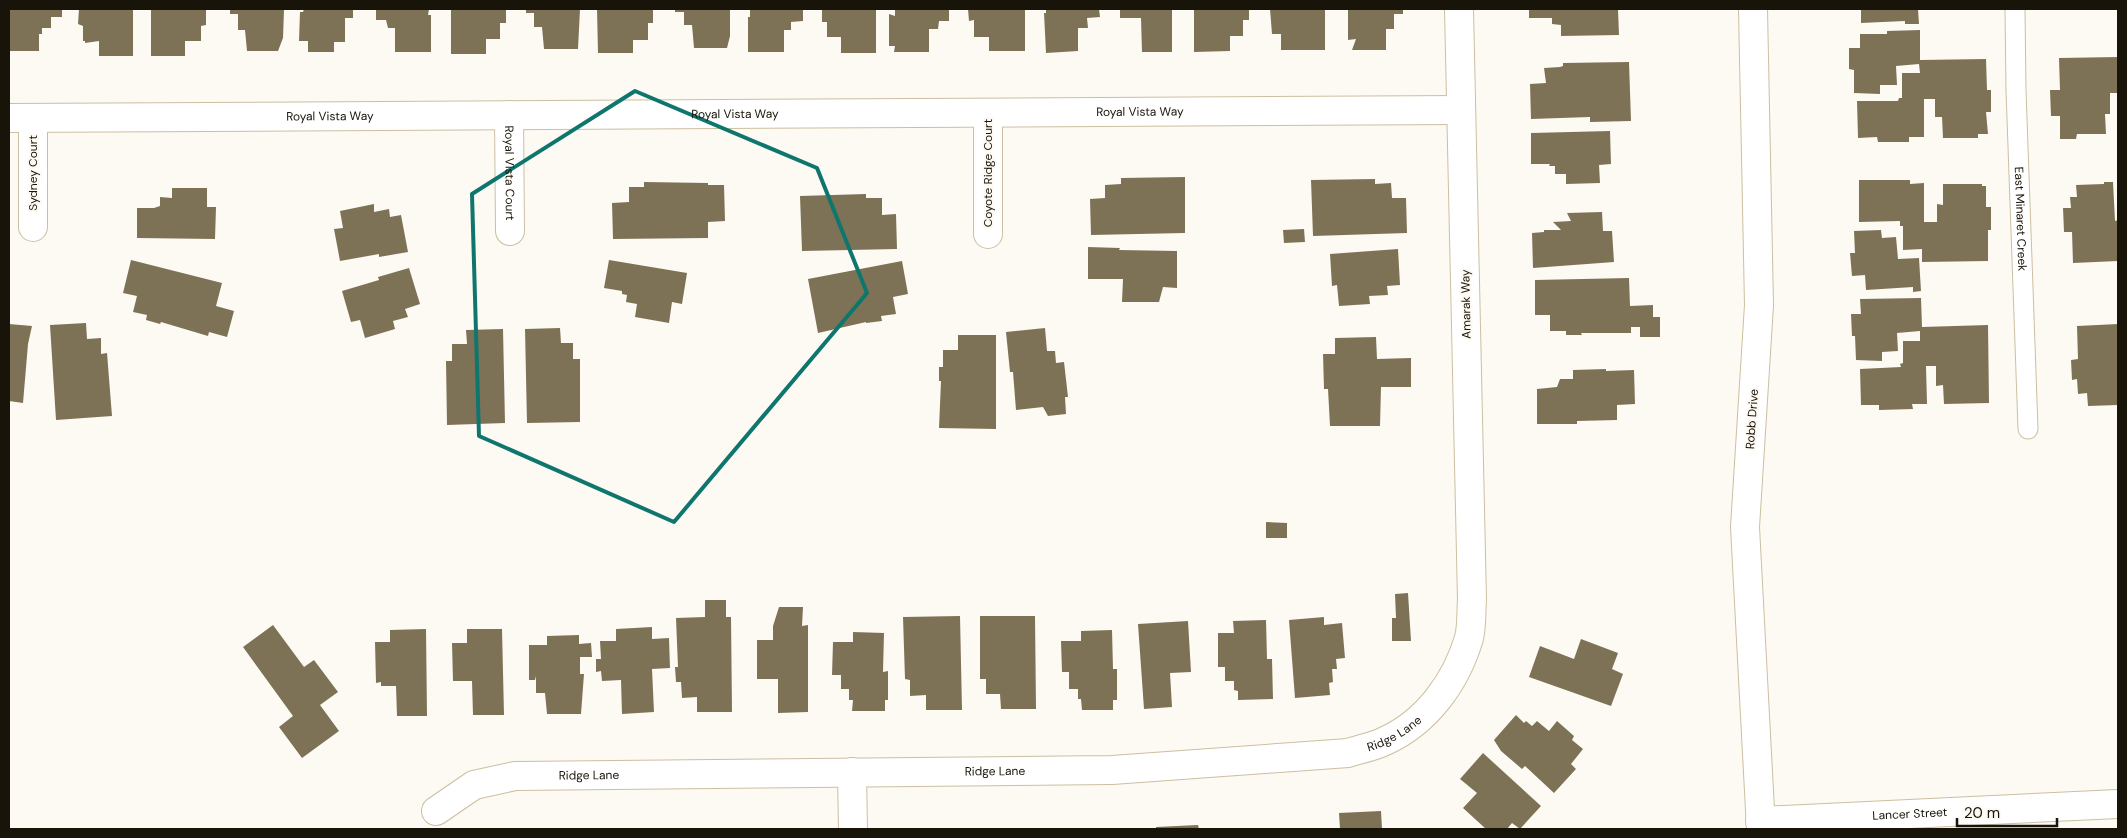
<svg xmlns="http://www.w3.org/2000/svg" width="2127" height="838" font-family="'DM Sans',sans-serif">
	<rect width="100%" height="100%" fill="#fdfaf4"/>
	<path fill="#7e7256" d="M10 9H62V17H51V28H42V34H39V51H9Z
		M79 9H133V56H99V41L85 43V41H83V26L78 24Z
		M151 9H204L206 10V25L201 26V41H185V56H151Z
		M230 9 284 10 283 38 278 51H247L245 30H238V14H230Z
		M304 9H353V18H345V42H334V52H308V41H299L300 12H303Z
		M376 9H429L428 15H431V52H395V28H388L386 20H376Z
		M451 9H506V23H500V39H486V54H451Z
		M526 9H580L578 49H544L542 27H534V13H526Z
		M597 9H653V23H648V40H633V53H598Z
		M675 9H730V36L727 48H694L692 25H684V12H675Z
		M750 9H803V21L791 22V30H784V52H748V17H750Z
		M822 9H876V53H841V37H827V22H822Z
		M895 9H949V21H939L938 29H929V52H894L895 46H889V14L895 16Z
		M968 9H1025V51H989V37H974V20L969 21Z
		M1046 9H1099L1100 17 1087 18 1088 28H1078V51L1046 53 1044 13H1046Z
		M1120 9H1172V52H1142L1141 18H1120Z
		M1194 9H1249V20H1243V36H1230V51L1194 52Z
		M1270 9H1325V50H1281V34H1272Z
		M1351 9H1403V14H1394V29H1386V50H1352L1356 39 1348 40V10Z
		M1529 9H1618L1619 35 1561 36V25L1552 24V18H1529Z
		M1861 9H1918L1919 24H1905V21L1861 23Z
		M1920 30V60L1986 59 1987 90H1991V112H1986L1988 134H1978V138H1943L1942 117H1935V99H1924V137H1909V142H1878L1877 137 1858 138 1857 101H1898L1899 98H1902V73H1920L1919 64 1896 66 1897 85H1880V94L1854 93V70L1849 69V48H1860V34H1887V31Z
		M2118 57V93H2110V114H2105L2106 134H2077L2076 139H2060V116H2051L2050 90H2060L2059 58Z
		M1629 62 1631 121 1590 122V117L1531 119 1530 84 1546 83 1544 68 1560 67 1563 66V63Z
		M1610 131 1611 164 1599 165 1600 183 1566 184V174H1555V166H1549L1550 164H1531V133Z
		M1185 177V233L1091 235 1090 199 1105 198V185L1121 184V178Z
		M1375 179V184L1391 183 1392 198H1406L1407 233 1313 236 1311 180Z
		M1859 180H1910V184L1924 183V222H1937V204L1943 205V184H1982V186H1986V207H1991V230H1988V261L1922 262V249L1903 250V226H1900V221L1859 222Z
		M644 182 708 183V185H724L725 221 708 222V238L613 239 612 203 629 202V187H644Z
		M2104 182H2113L2115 221 2118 220V261L2073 263 2072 232H2064L2063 208H2071L2070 197H2077L2076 185 2104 184Z
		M172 188H207V207H216L215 239 137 238V208H154L160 206V197L172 198Z
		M866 194V198H882V215L896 214 897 249 802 251 800 196Z
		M374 204V212L389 209 390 217 401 215 408 252 379 257V254L340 261 334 229 343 228 340 211Z
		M1602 212 1603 231H1612L1614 262 1533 268 1532 233 1544 232V230H1561L1553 222 1571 221 1567 213Z
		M1304 229 1305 242 1284 243 1283 230Z
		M1881 230 1882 238 1896 237 1898 259 1919 258 1921 291 1913 292V287L1866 290 1865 275 1852 276 1850 253H1855L1854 231Z
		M1088 247 1120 248 1119 250 1177 251V288L1163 287 1159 302H1122L1123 279H1088Z
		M1398 249 1400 285 1387 286 1388 295 1369 296 1370 304 1339 306 1337 285 1332 286 1330 254Z
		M131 260 222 283 216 306 234 311 227 337 209 332 208 336 161 322 160 324 146 320 147 315 133 312 137 296 123 293Z
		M609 260 687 273 682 304 672 302 669 323 635 317 637 304 626 302 627 295 622 294V291L604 288Z
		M902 261 908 294 893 297 896 314 881 316 882 321 866 323V322L818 333 808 279Z
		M409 268 420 304 405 309 408 317 393 321 395 329 365 338 360 320 351 322 342 291 379 280 378 277Z
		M1629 278 1630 306 1653 305V317H1660V337H1640V327H1631V333H1581L1582 335H1566V331H1550V315H1535V280Z
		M1921 298 1922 327 1988 325 1989 403 1944 404 1943 385 1936 386V366H1926L1927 404H1912L1913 409 1879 410V405H1861L1860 369 1901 367 1900 364 1903 363V341H1920V331L1897 333 1898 351 1882 352V361L1856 360 1855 336H1852L1851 314H1861L1860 299Z
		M86 323 87 339 101 338V354L107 353 112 416 56 420 50 325Z
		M9 324 32 326 28 344 23 403 9 401Z
		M2118 324V405L2088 406 2087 393 2078 394 2077 379 2072 380 2071 360 2078 359 2077 326Z
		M560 328 561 343H573V359H580V422L527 423 525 329Z
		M1045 328 1047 351H1055L1056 363 1064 362 1068 397H1065L1066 414 1048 416 1043 407 1016 410 1013 372H1010L1006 332Z
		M503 329 505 423 447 425 446 361H452V344H467L466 330Z
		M958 335H996V429L939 428 941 381H939V367H943V350H958Z
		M1376 337 1377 359 1411 358V387H1381L1380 426H1330L1328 389H1324L1323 354H1335V338Z
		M1606 369V371L1634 370 1635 404 1617 405V420L1577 421V424H1537V389L1557 387 1560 379H1573V370Z
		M1266 522 1287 523V538H1266Z
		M1408 593 1411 641H1392V618H1396L1395 594Z
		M705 600H726V617H731L732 712H697V697L682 698 681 682H676L675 667H678L676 618 705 617Z
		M779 607H803L802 626 808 625V712L778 713V679H757V640H773V626Z
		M960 616 962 710H926V695L910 696V680L905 679 903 617Z
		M980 616H1035L1036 709H1001L1000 694H986V679H980Z
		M1324 617V625L1342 623 1345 658 1336 659 1337 669H1332L1333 682 1329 683 1330 695 1295 698 1289 620Z
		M1266 620 1267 659H1272L1273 699 1238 700V691L1234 690V681H1225V667H1218V633H1234L1233 621Z
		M1188 621 1191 672 1170 673 1172 707 1144 709 1138 624Z
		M273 625 304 667 314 660 338 692 320 705 339 731 302 758 279 727 293 716 243 647Z
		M652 627V639L669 638 670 668 652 669 654 712 622 714 621 680 602 681 601 671 596 672V659H601L600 641H616V629Z
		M426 629 427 716H397L396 686H381V682L376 683 375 642H390V630Z
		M467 629H502L504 715H473L472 681H453L452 643H467Z
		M1112 630 1113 669H1117V700H1113V710H1082L1081 699H1078V689H1069V672H1062L1061 641H1081V631Z
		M853 632 884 633 883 672 888 671V700H885V711H852L853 700H849V689H841V675H832L833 642H853Z
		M579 635V644L591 643 592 657H580V674H584L581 714H547L545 693H536V676L535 680H529V645H547V636Z
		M1581 639 1618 653 1612 669 1623 674 1611 706 1529 677 1540 646 1574 659Z
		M1516 715 1524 723 1526 721 1532 726 1537 721 1549 731 1557 721 1574 736 1572 740 1583 749 1571 764 1576 769 1554 793 1525 766 1522 769 1501 751 1494 740Z
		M1483 753 1541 806 1520 829 1512 823 1507 829H1486L1463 808 1477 793 1460 779Z
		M1381 811 1382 829H1340L1339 813Z
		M1198 825 1199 829H1156V827Z"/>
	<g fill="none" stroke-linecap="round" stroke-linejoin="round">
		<g stroke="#ccbfa1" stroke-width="21">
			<g id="service">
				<path id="s1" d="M2015 9 2016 90 2028 429"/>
			</g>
		</g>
		<g stroke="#ccbfa1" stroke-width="30">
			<g id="minor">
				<path d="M988 113V234"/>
				<path id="s2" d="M509 115 510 231"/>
				<path id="s3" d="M9 118 1461 110"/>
				<path d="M33 118V227"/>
				<path d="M852 772 853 829"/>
				<path id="s4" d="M436 811 474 785 515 776 1112 770 1348 753C1360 749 1373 747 1385 741 1427 722 1456 682 1469 638 1472 626 1471 612 1472 600L1459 9"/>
				<path id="s5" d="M1760 821 2118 804"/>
			</g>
		</g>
		<g stroke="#ccbfa1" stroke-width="30">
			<path id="secondary" d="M1753 9 1759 305 1745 527 1761 829"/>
		</g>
		<use href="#service" stroke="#fff" stroke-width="19"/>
		<use href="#minor" stroke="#fff" stroke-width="28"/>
		<use href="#secondary" stroke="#fff" stroke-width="28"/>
	</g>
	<path fill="none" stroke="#0f766e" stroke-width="4" stroke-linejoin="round" d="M635 91 817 168 867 293 674 522 479 436 472 194Z"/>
	<g text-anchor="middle" stroke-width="4.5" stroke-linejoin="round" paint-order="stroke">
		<g font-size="12" fill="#191409" stroke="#fdfaf4">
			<text dy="4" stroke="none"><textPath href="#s3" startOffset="1131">Royal Vista Way</textPath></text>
			<text dy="4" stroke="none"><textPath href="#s3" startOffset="726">Royal Vista Way</textPath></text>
			<text dy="4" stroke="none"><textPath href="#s3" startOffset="321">Royal Vista Way</textPath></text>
			<text transform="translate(33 173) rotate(-90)" y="4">Sydney Court</text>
			<text dy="4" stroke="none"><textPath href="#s2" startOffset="58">Royal Vista Court</textPath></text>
			<text transform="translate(988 173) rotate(-90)" y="4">Coyote Ridge Court</text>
			<text dy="4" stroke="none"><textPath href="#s1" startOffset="210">East Minaret Creek</textPath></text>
			<text transform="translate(1466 304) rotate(-91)" y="4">Amarak Way</text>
			<text transform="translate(1752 419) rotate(-86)" y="4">Robb Drive</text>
			<text dy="4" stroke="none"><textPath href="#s4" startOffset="972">Ridge Lane</textPath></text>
			<text dy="4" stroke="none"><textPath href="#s4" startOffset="568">Ridge Lane</textPath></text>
			<text dy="4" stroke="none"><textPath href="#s4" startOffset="162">Ridge Lane</textPath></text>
			<text dy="4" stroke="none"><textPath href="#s5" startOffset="150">Lancer Street</textPath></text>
		</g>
	</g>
	<rect width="2127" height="838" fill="none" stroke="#191409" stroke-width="20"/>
	<path d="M1957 818v8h100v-8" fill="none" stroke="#191409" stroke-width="2.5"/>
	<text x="1964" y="818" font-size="15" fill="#191409" stroke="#fdfaf4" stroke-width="4" paint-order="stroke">20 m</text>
</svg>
